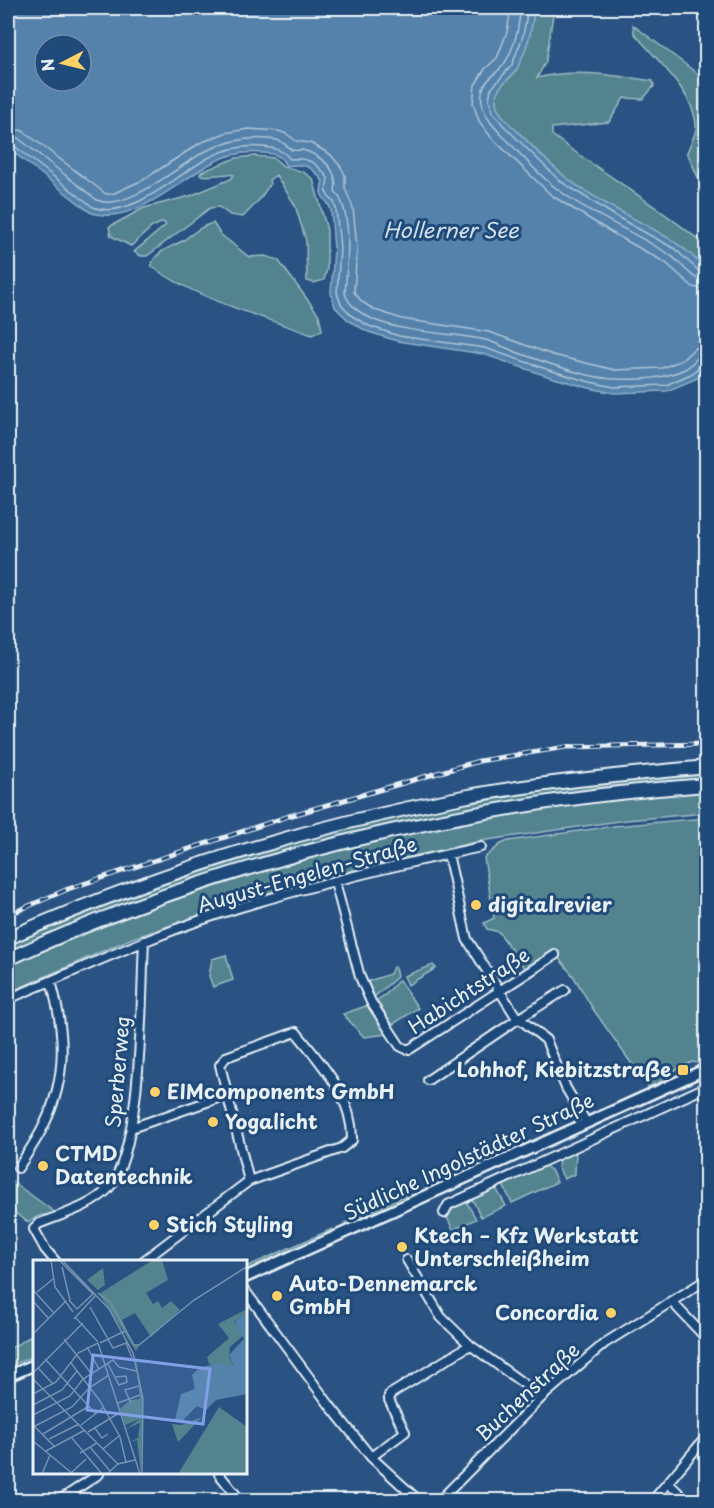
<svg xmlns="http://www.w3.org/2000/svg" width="714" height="1508" font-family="'Playpen Sans',sans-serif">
	<rect width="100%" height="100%" fill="#2a5383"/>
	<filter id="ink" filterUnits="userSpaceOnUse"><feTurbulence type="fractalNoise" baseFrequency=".0167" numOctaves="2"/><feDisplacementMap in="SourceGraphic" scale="12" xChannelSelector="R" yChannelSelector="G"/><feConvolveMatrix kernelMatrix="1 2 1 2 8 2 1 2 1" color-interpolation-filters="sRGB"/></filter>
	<g filter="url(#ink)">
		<path fill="#52838e" stroke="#9dbac3" stroke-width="1.5" d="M534 8H554L546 61 537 78C572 68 617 76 653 81L654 86 643 99 624 98 609 122 552 128V135C602 173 658 205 706 246V271C684 240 638 223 605 203 591 194 575 186 563 175 548 163 534 148 520 134 511 125 497 114 496 102 494 85 510 81 517 69 526 51 533 28 534 8Z
			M633 25 706 80V196L687 152C691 144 696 134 696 126 695 93 654 57 634 33Z
			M255 156 274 158 283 166 303 172 313 179 327 230V269L324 280 314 283 307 281 306 241 295 205 276 175 269 180 270 184 259 200 243 217 230 215 219 207 210 208 147 256H141L134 252 166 225 163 222 152 227 131 246 111 236 109 227 144 208 190 196 231 179 234 175C222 172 211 178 200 175L201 172 236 158Z
			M213 223 220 234 249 257 265 256 278 260 319 315 322 330 312 335C258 315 198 300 151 266 155 251 172 247 184 240 195 232 199 227 213 223Z
			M706 774V779C569 789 432 812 299 848 252 860 206 877 160 893 109 912 57 929 8 953V945C194 861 395 808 598 782 634 778 670 777 706 774Z
			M706 790V813L626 820 480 841 365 867 271 892 130 939 8 993V966C152 901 304 853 460 822 541 806 624 797 706 790Z
			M706 818V1059L697 1063 692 1062 665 1075 660 1082 648 1087 593 1009 574 977 554 952 526 971 499 932 487 929 484 923 494 918 484 858 501 844 508 841 614 826Z
			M226 955 233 980 213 987 209 976 212 959Z
			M433 965 436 968 408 985 404 976Z
			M393 967H395L397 977 372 999 366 982 390 974Z
			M399 980 418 1008 392 1025 380 1005H376L374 1002 385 995Z
			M369 1005 388 1034 364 1037 343 1014Z
			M576 1152 575 1174 564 1179 558 1167 559 1159Z
			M545 1166 551 1170 557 1182 512 1203 503 1185Z
			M10 1180 56 1213 39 1216 28 1222 8 1208V1182Z
			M496 1188 506 1206 481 1217 472 1199Z
			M406 1195 404 1200 348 1225 345 1223Z
			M466 1201 476 1219 453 1230 447 1217 455 1206Z
			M332 1229 331 1233 246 1271V1267Z
			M34 1334V1356L14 1364 8 1361V1350Z"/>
		<path fill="#5482ab" stroke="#8faeca" stroke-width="1.5" fill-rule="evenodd" d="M8 8H534C533 28 526 51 517 69 510 81 494 85 496 102 497 114 511 125 520 134 534 148 548 163 563 175 575 186 591 194 605 203 638 223 684 240 706 271V365L698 378 667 391 614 393 589 388 547 376 483 354 397 341 366 331 348 320 335 307 331 293 334 249 331 210C327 196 317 200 323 181 311 166 306 163 286 166 281 155 275 154 264 153 245 151 227 154 210 164 177 182 130 228 90 212L8 148ZM45 45H81V81H45Z"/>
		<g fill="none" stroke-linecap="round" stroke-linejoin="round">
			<path stroke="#adc5d9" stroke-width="1.5" d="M511 8 507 32 497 58 485 69 475 85 473 103 479 121 491 137 551 195 609 231 666 263 693 287 706 290
				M520 8C520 25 514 50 504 64 494 78 479 80 482 102 484 119 498 131 510 143 524 158 539 175 556 188 591 215 633 231 670 255 682 263 692 281 706 281
				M528 8 523 36 512 65 491 89 489 99 492 111 503 125 560 181 617 217 675 249 700 272 706 274
				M8 127 23 131 106 194H112L143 180 200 143 225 133 248 129 278 131 287 134 296 141 310 143 330 154 341 167 345 175V188L353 208 357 247 354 292 362 302 375 310 402 319 489 332 553 355 615 370 662 368 682 360 695 348 706 346
				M8 136 18 138 97 200C126 213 180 164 206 151 228 140 253 136 277 140 284 142 287 147 292 150 296 151 298 150 301 150 307 150 313 154 318 157 331 165 338 177 335 191 354 213 347 265 345 293 348 305 362 315 374 320 410 334 449 332 486 340 496 343 506 348 516 352 544 362 589 379 618 379 641 380 663 379 685 369 694 365 695 355 706 355
				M8 143 13 145 93 207C128 222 178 174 208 158 225 149 243 145 262 147 274 148 282 149 290 159 309 157 317 163 328 178L326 191 328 196 334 202 336 209 340 248 337 293 341 304 352 316 369 326 399 336 485 348 549 370 590 382 614 387 666 385 693 373 701 364 706 362"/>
			<g stroke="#e8f1f8" stroke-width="12">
				<path id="minor" d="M448 854 467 939 515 1015 546 1040 566 1088 586 1122
					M335 882 360 977 371 1002 400 1046 406 1049H410L555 955
					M8 999C85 967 161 931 241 907 320 883 401 864 481 847
					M428 1080 515 1021 565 990
					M131 1128 227 1095
					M18 1168C27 1154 37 1140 44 1125 68 1076 65 1032 51 981
					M444 1213 448 1205 706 1087
					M407 1260 441 1317 470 1345 542 1397
					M56 1262 45 1249 34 1229 38 1224C60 1215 91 1207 108 1189 143 1152 141 995 144 941
					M142 1262 249 1181 342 1148 352 1140C353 1096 321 1064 296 1032L226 1057 220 1065 249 1181
					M246 1292 331 1407 371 1457 418 1500
					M671 1301 706 1338
					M371 1457 405 1432 389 1400V1395L470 1345
					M219 1474 240 1500
					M668 1483 686 1500
					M60 1500 99 1474
					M440 1500 542 1397 605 1343 706 1280
					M653 1500 706 1437"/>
			</g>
			<g stroke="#e8f1f8" stroke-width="14">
				<path id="tertiary" d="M246 1277 706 1069
					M8 1376 34 1365"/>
			</g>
			<g stroke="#e8f1f8" stroke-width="16">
				<path id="primary" d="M8 938C153 874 306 827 463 797 543 782 625 775 706 767
					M8 959C226 859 467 802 706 785"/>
			</g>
			<use href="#minor" stroke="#1f4a7a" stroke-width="8"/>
			<use href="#tertiary" stroke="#1f4a7a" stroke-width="9"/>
			<use href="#primary" stroke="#1f4a7a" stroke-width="12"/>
			<g stroke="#e8f1f8" stroke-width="5">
				<path id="rail" d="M8 915 68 889 289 816 479 761 566 747 706 744"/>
			</g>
			<use href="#rail" stroke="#1f4a7a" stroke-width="3" stroke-dasharray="9" stroke-linecap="butt"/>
		</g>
	</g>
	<g fill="#ffd166" stroke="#1f4a7a" stroke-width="2">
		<circle cx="476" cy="905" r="6"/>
		<rect x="677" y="1064" width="12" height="12" rx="3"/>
		<circle cx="155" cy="1092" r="6"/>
		<circle cx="213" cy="1122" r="6"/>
		<circle cx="43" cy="1166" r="6"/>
		<circle cx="154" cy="1225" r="6"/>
		<circle cx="402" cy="1247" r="6"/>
		<circle cx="277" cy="1296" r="6"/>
		<circle cx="611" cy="1313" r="6"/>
	</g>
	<g text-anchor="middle" stroke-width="6" stroke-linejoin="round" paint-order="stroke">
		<g font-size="20" fill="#e8f1f8" stroke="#1f4a7a">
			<text transform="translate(307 875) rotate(-16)" y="7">August-Engelen-Straße</text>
			<text transform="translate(469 991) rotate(-33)" y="7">Habichtstraße</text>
			<text transform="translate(118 1072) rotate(-85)" y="7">Sperberweg</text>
			<text transform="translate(469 1157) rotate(-25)" y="7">Südliche Ingolstädter Straße</text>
			<text transform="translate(528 1392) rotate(-43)" y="7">Buchenstraße</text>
		</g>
		<g font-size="20" font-weight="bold" fill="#e8f1f8" stroke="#1f4a7a" text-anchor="start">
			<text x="488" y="912">digitalrevier</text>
			<text x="671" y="1077" text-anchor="end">Lohhof, Kiebitzstraße</text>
			<text x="167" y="1099">EIMcomponents GmbH</text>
			<text x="225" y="1129">Yogalicht</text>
			<text x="55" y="1161">CTMD<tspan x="55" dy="23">Datentechnik</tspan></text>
			<text x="166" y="1232">Stich Styling</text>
			<text x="414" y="1243">Ktech – Kfz Werkstatt<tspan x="414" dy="23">Unterschleißheim</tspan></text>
			<text x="289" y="1291">Auto-Dennemarck<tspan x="289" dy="23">GmbH</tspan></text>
			<text x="599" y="1320" text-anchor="end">Concordia</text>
		</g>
		<g font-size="21" font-style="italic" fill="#d2e0ec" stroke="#1f4a7a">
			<text x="451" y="238">Hollerner See</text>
		</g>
	</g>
	<g transform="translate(33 1260)">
		<rect width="214" height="214" fill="#2a5383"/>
		<path d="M120 0H129L135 20 113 33 120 44 125 41 129 48 138 41 147 50 118 77 102 53 89 60 101 85 106 86 103 91 66 34ZM70 8 72 25 65 30 54 20ZM214 49V54L201 61 211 75 197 87 196 97 201 106 176 104 174 97 196 78 185 64ZM102 94 110 137 108 214 104 180 97 182 105 178 107 163 93 169 107 159 92 165 87 149 97 140 107 139ZM186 147 214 167V214H145ZM169 157 152 175 145 182 139 164 149 165Z" fill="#52838e"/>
		<path d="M211 55H215L214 134 183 140 173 150 164 146 150 160H142L148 134 162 129 159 115 166 108 183 103 201 106 196 95 211 79 202 61Z" fill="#5482ab"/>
		<path fill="none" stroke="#7692b2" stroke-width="1.5" d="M18 0 22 27 40 52M26 0 60 34 44 49 36 40M29 0 76 49 100 93 110 139 109 214M29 7 37 40M0 30 21 53M4 32 20 19M65 33 77 42 101 85H106L161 40 215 6M0 41 16 59M57 47 80 88 93 83 99 98M42 57 65 82M41 59 63 35M0 74 32 42M31 79 58 113M65 83 107 214M67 83 92 71M54 87 66 109M12 99 63 154M38 103 67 141 87 177 93 202M75 104 86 125 94 122 93 116 83 117M5 108 20 124M0 113 50 63M0 119 85 204M0 134 23 122 45 93 65 83M85 143 107 135M98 143 92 130 106 126M0 145 29 130 44 111M0 155 37 136 50 119 80 100 86 107 103 111M0 165 21 186M48 165 70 148M0 167 39 147 56 128 76 115M61 167 69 178 75 174M55 172 86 153M10 174 56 146M39 178 69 214M16 179 46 164M0 181 40 214M57 187 77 211M70 189 86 176M13 191 52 170M47 193 64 183M9 214 17 195M37 214 53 199M74 214 85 204 102 200"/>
		<path fill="#82a0e8" fill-opacity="0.15" stroke="#82a0e8" stroke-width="3" d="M60 95 177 109 170 164 54 150Z"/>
		<rect width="214" height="214" fill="none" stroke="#e8f1f8" stroke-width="3"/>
	</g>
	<rect width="714" height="1508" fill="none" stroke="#1f4a7a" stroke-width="30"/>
	<rect x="15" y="15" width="684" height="1478" fill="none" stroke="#e8f1f8" stroke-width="2" filter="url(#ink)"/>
	<g transform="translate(63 63) rotate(263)"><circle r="28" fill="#1f4a7a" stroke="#6f8dac" stroke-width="1.5"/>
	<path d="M0-4.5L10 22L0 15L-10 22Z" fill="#ffd166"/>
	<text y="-9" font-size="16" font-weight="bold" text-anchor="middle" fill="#e8f1f8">N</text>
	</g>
</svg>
